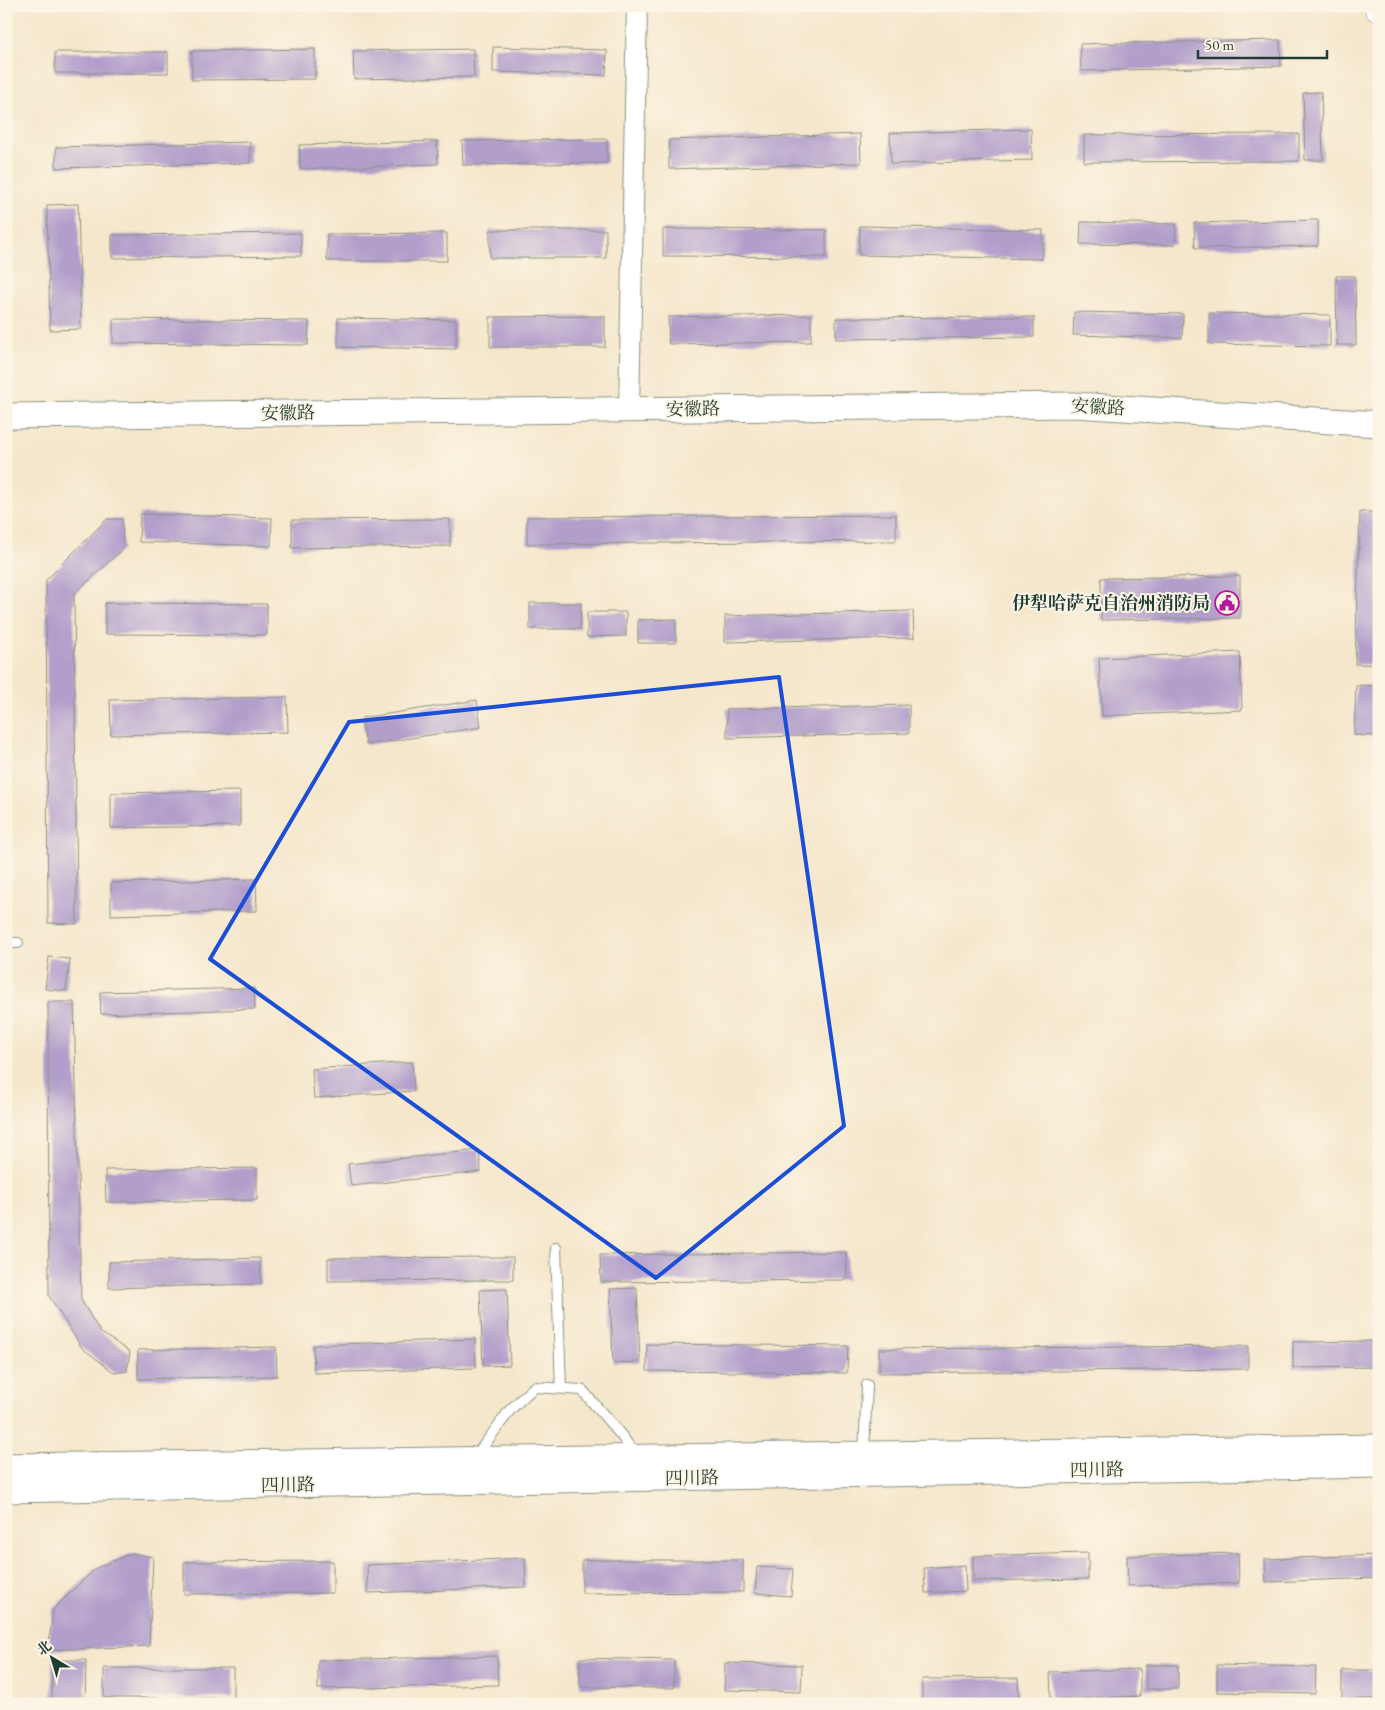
<svg xmlns="http://www.w3.org/2000/svg" width="1385" height="1710" font-family="'EB Garamond','Noto Serif SC',serif">
	<rect width="100%" height="100%" fill="#fcf5e5"/>
	<filter id="ink" filterUnits="userSpaceOnUse"><feTurbulence type="fractalNoise" baseFrequency=".02" numOctaves="2"/><feDisplacementMap in="SourceGraphic" scale="10" xChannelSelector="R" yChannelSelector="G"/><feConvolveMatrix kernelMatrix="1 2 1 2 8 2 1 2 1" color-interpolation-filters="sRGB"/></filter>
	<filter id="wash" filterUnits="userSpaceOnUse"><feTurbulence type="fractalNoise" baseFrequency=".0096" numOctaves="4" result="noise"/><feDisplacementMap in="SourceGraphic" scale="20" xChannelSelector="R" yChannelSelector="G"/><feGaussianBlur stdDeviation="1.12" result="paint"/><feColorMatrix in="noise" values="0 0 0 0 0 0 0 0 0 0 0 0 0 0 0 0 0 1.4 0 .05"/><feComposite in="paint" operator="in"/></filter>
	<g filter="url(#wash)">
		<rect width="100%" height="100%" fill="#f5e7cc"/>
		<g id="blocks">
			<path fill="#b19ecb" d="M1280 40 1281 66 1081 71 1080 44Z
				M493 47 607 50 606 75 493 72Z
				M315 49V79L192 80V51Z
				M473 49 474 77 354 79 353 51Z
				M55 52H168V73H55Z
				M1321 92 1323 160H1305L1303 93Z
				M1031 129 1032 160 891 164 890 133Z
				M860 134 861 163 669 169V140Z
				M1299 134V161L1084 162V135Z
				M607 139V163L463 165 462 141Z
				M437 141 438 164 300 169 299 145Z
				M250 142V163L56 168V147Z
				M78 204 81 329 50 330 47 205Z
				M1318 220V246L1195 248 1194 223Z
				M1081 222 1176 224 1175 245 1080 244Z
				M860 226 1043 230 1042 259 859 255Z
				M663 229 826 230V257L663 256Z
				M490 230H606V258H490Z
				M301 233V256L112 258V235Z
				M447 233V261H327V234Z
				M1336 276H1355L1356 345H1337Z
				M1074 312 1183 314 1182 338 1073 335Z
				M1209 313 1330 315V346L1209 344Z
				M811 315V342L669 344 668 317Z
				M605 316V347H490V317Z
				M1034 317V337L836 339V318Z
				M338 318 456 320V349L338 347Z
				M113 319 309 321 308 345 113 343Z
				M1360 512H1379V665L1355 664Z
				M140 514 272 518 271 546 139 542Z
				M896 515V541L527 544V517Z
				M107 519H122L123 549 74 594 77 924 48 923 46 580Z
				M450 519V546L292 548V520Z
				M1240 576V618L1101 620V578Z
				M105 603 267 604V635L105 634Z
				M530 603H581L580 629H530Z
				M913 611 914 638 725 642V616Z
				M587 612H626V636L587 637Z
				M676 619V643H638V620Z
				M1240 652 1242 710 1102 716 1099 658Z
				M1356 685 1379 686V736L1354 735Z
				M287 697 288 732 111 735 110 700Z
				M477 700 481 727 366 745 362 718Z
				M909 705V733L727 738V709Z
				M240 791V826L111 828V793Z
				M256 879 257 911 111 915V883Z
				M49 957 70 959 66 991 45 989Z
				M254 988 255 1009 101 1014 100 992Z
				M48 1002H74L81 1300 100 1332 130 1352 127 1371 115 1373 82 1348 49 1296Z
				M412 1062 414 1091 314 1098 312 1069Z
				M479 1150 481 1172 351 1186 348 1164Z
				M257 1168V1200L106 1202 105 1170Z
				M846 1252 847 1280 601 1282 600 1255Z
				M513 1257V1280L328 1281V1258Z
				M260 1258 261 1284 109 1288V1262Z
				M637 1288 640 1362 613 1363 610 1289Z
				M507 1289 510 1365 483 1366 480 1290Z
				M475 1339 476 1368 314 1373 313 1345Z
				M1379 1341V1367L1293 1368V1342Z
				M647 1344 848 1346 847 1373 647 1371Z
				M1248 1346V1369L879 1373V1349Z
				M276 1347 277 1376 138 1379V1350Z
				M132 1553 153 1557 149 1646 48 1650 53 1609 96 1568Z
				M1088 1553V1579L973 1581V1556Z
				M1238 1553 1239 1583 1128 1586 1127 1556Z
				M1379 1555V1578L1266 1582 1265 1559Z
				M525 1558 526 1587 368 1593 367 1565Z
				M582 1560H743V1592L582 1593Z
				M333 1561V1593L184 1594V1562Z
				M965 1565 966 1591 925 1593 924 1568Z
				M757 1567 793 1569 791 1596 755 1593Z
				M497 1656 498 1685 318 1689V1660Z
				M580 1658 674 1660V1688L580 1687Z
				M52 1660H86L85 1704H52Z
				M725 1663 802 1665 801 1692 724 1690Z
				M1146 1665H1178V1689H1146Z
				M1217 1665 1316 1667 1315 1694 1217 1692Z
				M104 1668H233V1698H104Z
				M1140 1669V1696L1051 1700 1050 1672Z
				M1342 1670H1379V1699H1342Z
				M1018 1678 1019 1704H922V1679Z"/>
		</g>
	</g>
	<g filter="url(#ink)">
		<use href="#blocks" fill-opacity="0" stroke="#8a9280" stroke-width="1"/>
		<g fill="none" stroke-linecap="round" stroke-linejoin="round">
			<g stroke="#8a9280" stroke-width="12">
				<path id="service" d="M6 943H18
					M556 1248 561 1388
					M864 1454 867 1385
					M476 1456 510 1410 534 1387 582 1390 620 1434 636 1455"/>
			</g>
			<g stroke="#8a9280" stroke-width="22">
				<path id="minor" d="M629 410 637 6"/>
			</g>
			<g stroke="#8a9280" stroke-width="27">
				<path id="tertiary" d="M6 416 1074 405 1379 424
					M6 1466 1379 1447
					M6 1490 1379 1465"/>
			</g>
			<g stroke="#8a9280" stroke-width="29">
				<path id="primary" d="M1378 6 1379 8"/>
			</g>
			<use href="#service" stroke="#fff" stroke-width="10"/>
			<use href="#minor" stroke="#fff" stroke-width="20"/>
			<use href="#tertiary" stroke="#fff" stroke-width="25"/>
			<use href="#primary" stroke="#fff" stroke-width="28"/>
		</g>
	</g>
	<path fill="none" stroke="#1d4ed8" stroke-width="4" stroke-linejoin="round" d="M779 677 844 1126 656 1278 210 959 349 722Z"/>
	<defs>
		<g id="civic-ring" transform="scale(1.25)"><circle r="9.5" fill="#fcf5e5" stroke="#b5179e" stroke-width="1.5"/><path d="M-.6-6.5H3V-4.5H.6V-3L4-1V1h2V6H-6V1h2V-1L-.6-3ZM-1.2 2.5V6h2.4V2.5Z" fill="#b5179e"/></g>
	</defs>
	<g fill-rule="evenodd">
		<use href="#civic-ring" x="1227" y="603"/>
	</g>
	<g text-anchor="middle" stroke-width="4" stroke-linejoin="round" paint-order="stroke">
		<g font-size="18" fill="#1f3d34" stroke="#fcf5e5">
			<text transform="translate(1098 407) rotate(3)" y="6">安徽路</text>
			<text transform="translate(693 409) rotate(-1)" y="6">安徽路</text>
			<text transform="translate(288 413) rotate(-1)" y="6">安徽路</text>
			<text transform="translate(1097 1470) rotate(-1)" y="6">四川路</text>
			<text transform="translate(692 1478) rotate(-1)" y="6">四川路</text>
			<text transform="translate(288 1485) rotate(-1)" y="6">四川路</text>
		</g>
		<g font-size="18" font-weight="bold" fill="#1f3d34" stroke="#fcf5e5" text-anchor="end">
			<text x="1210" y="609">伊犁哈萨克自治州消防局</text>
		</g>
	</g>
	<rect width="1385" height="1710" fill="none" stroke="#fcf5e5" stroke-width="25"/>
	<g transform="translate(52 1658) rotate(322)" stroke="#fcf5e5" stroke-width="4" paint-order="stroke">
	<path d="M0-4L9 19L0 12L-9 19Z" fill="#1f3d34"/>
	<text y="-8" font-size="14" font-weight="bold" text-anchor="middle" fill="#1f3d34">北</text>
	</g>
	<path d="M1198 50v8h129v-8" fill="none" stroke="#1f3d34" stroke-width="2.5"/>
	<text x="1205" y="50" font-size="15" fill="#1f3d34" stroke="#fcf5e5" stroke-width="4" paint-order="stroke">50 m</text>
</svg>
